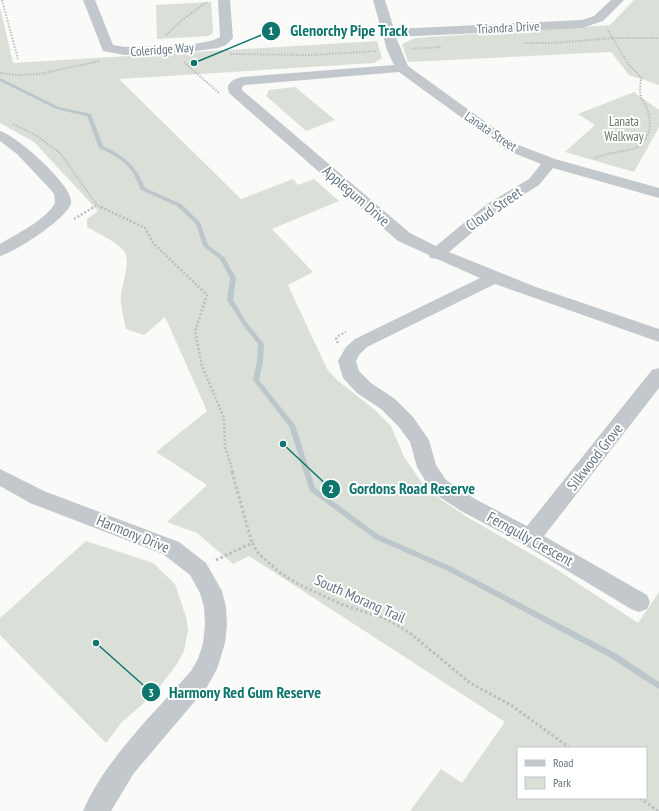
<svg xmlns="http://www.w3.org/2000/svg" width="659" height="811" font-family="'PT Sans Narrow',sans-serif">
	<rect width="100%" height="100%" fill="#fafaf8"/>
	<path fill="#dadfd7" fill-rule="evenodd" d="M634 0H659V85L629 75 611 52 408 62 402 44 415 38 610 25Z
		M211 2 213 33 208 36 157 39 156 5Z
		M0 7 13 63 377 41 382 58 374 63 119 79 241 199 293 179 298 185 314 179 339 201 272 229 313 272 288 285 327 369 337 380 375 410 391 426 404 457 427 490 467 517 550 565 638 623 659 592V811H410L441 769 462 783 505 722 249 556 233 564 197 533 167 522 207 485 156 452 207 411 165 317 144 335 126 329C124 318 120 306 121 295 122 284 132 260 123 250 114 240 99 234 87 227V219L98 211 34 142 0 123ZM518 748H646V798H518Z
		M295 87 335 120 306 131 266 96 269 90Z
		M634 92 659 110V127L634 172 565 152 595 125 578 114Z
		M86 541 153 563 175 584 186 617 188 630 184 651 177 664 154 694 122 722 106 743 0 635V618Z"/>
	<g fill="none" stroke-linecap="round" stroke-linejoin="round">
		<path fill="#bbc7cb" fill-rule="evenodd" d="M0 78 59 107 91 114 103 146C125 156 136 166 145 188L181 204 200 222 208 245 224 257 236 278 233 300 247 323 264 344 263 361 259 380 295 425 315 488 379 535 452 567 615 653 659 682V689L609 657 448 571 375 539 310 491 289 426 253 380 257 361 258 344 243 325 227 300 230 278 220 259 203 246 196 224 177 206 141 190C138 184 136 178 133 173 125 160 112 154 99 148L87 116 56 109 0 81Z"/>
		<path stroke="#bbbfc2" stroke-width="2" stroke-dasharray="1.5 1.5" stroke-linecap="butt" d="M2 0 18 59
			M166 35 182 20 207 2
			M524 43H553L613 38H659
			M412 49 441 47
			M230 54 312 55 377 51
			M184 62 219 93
			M0 73 19 75 39 74 100 61
			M13 124 37 136 60 153 97 205 103 208
			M594 159C606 152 620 153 633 149 648 143 653 127 648 112 647 106 642 102 641 96 639 90 641 83 641 77L629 65 607 29
			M92 208 97 205"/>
		<path stroke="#bbbfc2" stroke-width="2.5" stroke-dasharray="2 2" stroke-linecap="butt" d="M101 207 145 228 153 243 207 295 195 331 202 366 224 418 225 446 233 473
			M74 219 94 207
			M338 343 336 339 338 336 346 332"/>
		<path stroke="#bbbfc2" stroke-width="3" stroke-dasharray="2.5 2.5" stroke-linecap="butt" d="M232 472 252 543
			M216 560 252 543 259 554 279 572 298 584 343 605 387 619 410 633 470 683 511 705 570 748
			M640 798 658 811"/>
		<path fill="#c3c8cc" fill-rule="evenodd" d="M83 0H95L113 45 125 47C146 46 205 47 220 37L218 0H230L233 38 226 45 218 48 196 51 125 55 103 51Z
			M373 0H385L394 29 582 20 594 16 611 0H624L603 21 582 28 396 37 408 66 516 144 555 159 659 188V198L553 168 539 185 499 210 449 252 536 287 659 329V342L495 284 367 347 359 355 356 361 359 371 371 383 395 399 413 417 429 440 436 465 446 480 475 499 527 526 652 370 659 368V388L544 536 647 595 650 602 647 609 639 612 631 609 523 544 461 511 432 492 417 467 410 442 399 427 381 409 357 393 343 378 338 361 346 347 355 339 480 278 437 259 430 258 429 255 398 241 230 94C224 84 233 79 242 77L394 65 387 50ZM399 72 506 150 541 164 529 179 487 204 436 246 410 233 242 90V87L245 85Z
			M0 131C16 135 75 187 71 203 67 219 15 252 0 256V244C15 235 47 219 55 203L54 194 50 189 17 154 0 141Z
			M0 469 44 491 179 542 206 563 222 591 226 607 227 625 225 643 217 669 207 687 134 773 111 811H83C104 761 155 712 191 671L198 659 203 643 205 625 204 607 200 593 190 575 163 554 30 503 0 486Z"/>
	</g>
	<g text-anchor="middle" stroke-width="4" stroke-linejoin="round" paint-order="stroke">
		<g font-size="13" fill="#657683" stroke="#fff">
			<text transform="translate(508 27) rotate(-3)" y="5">Triandra Drive</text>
			<text transform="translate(162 49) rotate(-4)" y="5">Coleridge Way</text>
			<text transform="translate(491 131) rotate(34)" y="5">Lanata Street</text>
		</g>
		<g font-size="13" fill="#687a64" stroke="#fff">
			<text x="624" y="126">Lanata<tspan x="624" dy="15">Walkway</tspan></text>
		</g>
		<g font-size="15" fill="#657683" stroke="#fff">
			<text transform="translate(356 196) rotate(41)" y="5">Applegum Drive</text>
			<text transform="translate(494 209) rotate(-35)" y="5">Cloud Street</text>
			<text transform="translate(595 457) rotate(-52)" y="5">Silkwood Grove</text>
			<text transform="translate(133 534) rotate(22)" y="5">Harmony Drive</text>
			<text transform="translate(530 539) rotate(29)" y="5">Ferngully Crescent</text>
			<text transform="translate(360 599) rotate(24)" y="5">South Morang Trail</text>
		</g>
	</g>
	<path fill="none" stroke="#0f766e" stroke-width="1.5" d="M194 63L271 31M283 444L331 489M96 643L151 692"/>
	<g fill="#0f766e" stroke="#fff" stroke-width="1.5">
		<circle cx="194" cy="63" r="4"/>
		<circle cx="283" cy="444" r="4"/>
		<circle cx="96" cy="643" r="4"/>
		<circle cx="271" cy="31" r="10"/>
		<circle cx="331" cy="489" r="10"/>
		<circle cx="151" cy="692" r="10"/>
	</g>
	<g font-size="12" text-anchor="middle" font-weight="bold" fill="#fff">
		<text x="271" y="35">1</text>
		<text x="331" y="493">2</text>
		<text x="151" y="697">3</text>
	</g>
	<g font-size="16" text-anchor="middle" font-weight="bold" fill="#0f766e" stroke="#fff" stroke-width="4" stroke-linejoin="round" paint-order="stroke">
		<text x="349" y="36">Glenorchy Pipe Track</text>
		<text x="412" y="494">Gordons Road Reserve</text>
		<text x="245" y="698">Harmony Red Gum Reserve</text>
	</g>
	<rect x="517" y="747" width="130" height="52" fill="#ffffff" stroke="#c1c8cd"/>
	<rect x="525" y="760" width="20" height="6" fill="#c3c8cc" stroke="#c1c8cd"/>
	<text x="553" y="767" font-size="12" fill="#657683">Road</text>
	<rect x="525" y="777" width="20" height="12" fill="#dadfd7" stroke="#c1c8cd"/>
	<text x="553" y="787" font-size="12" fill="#657683">Park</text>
</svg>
